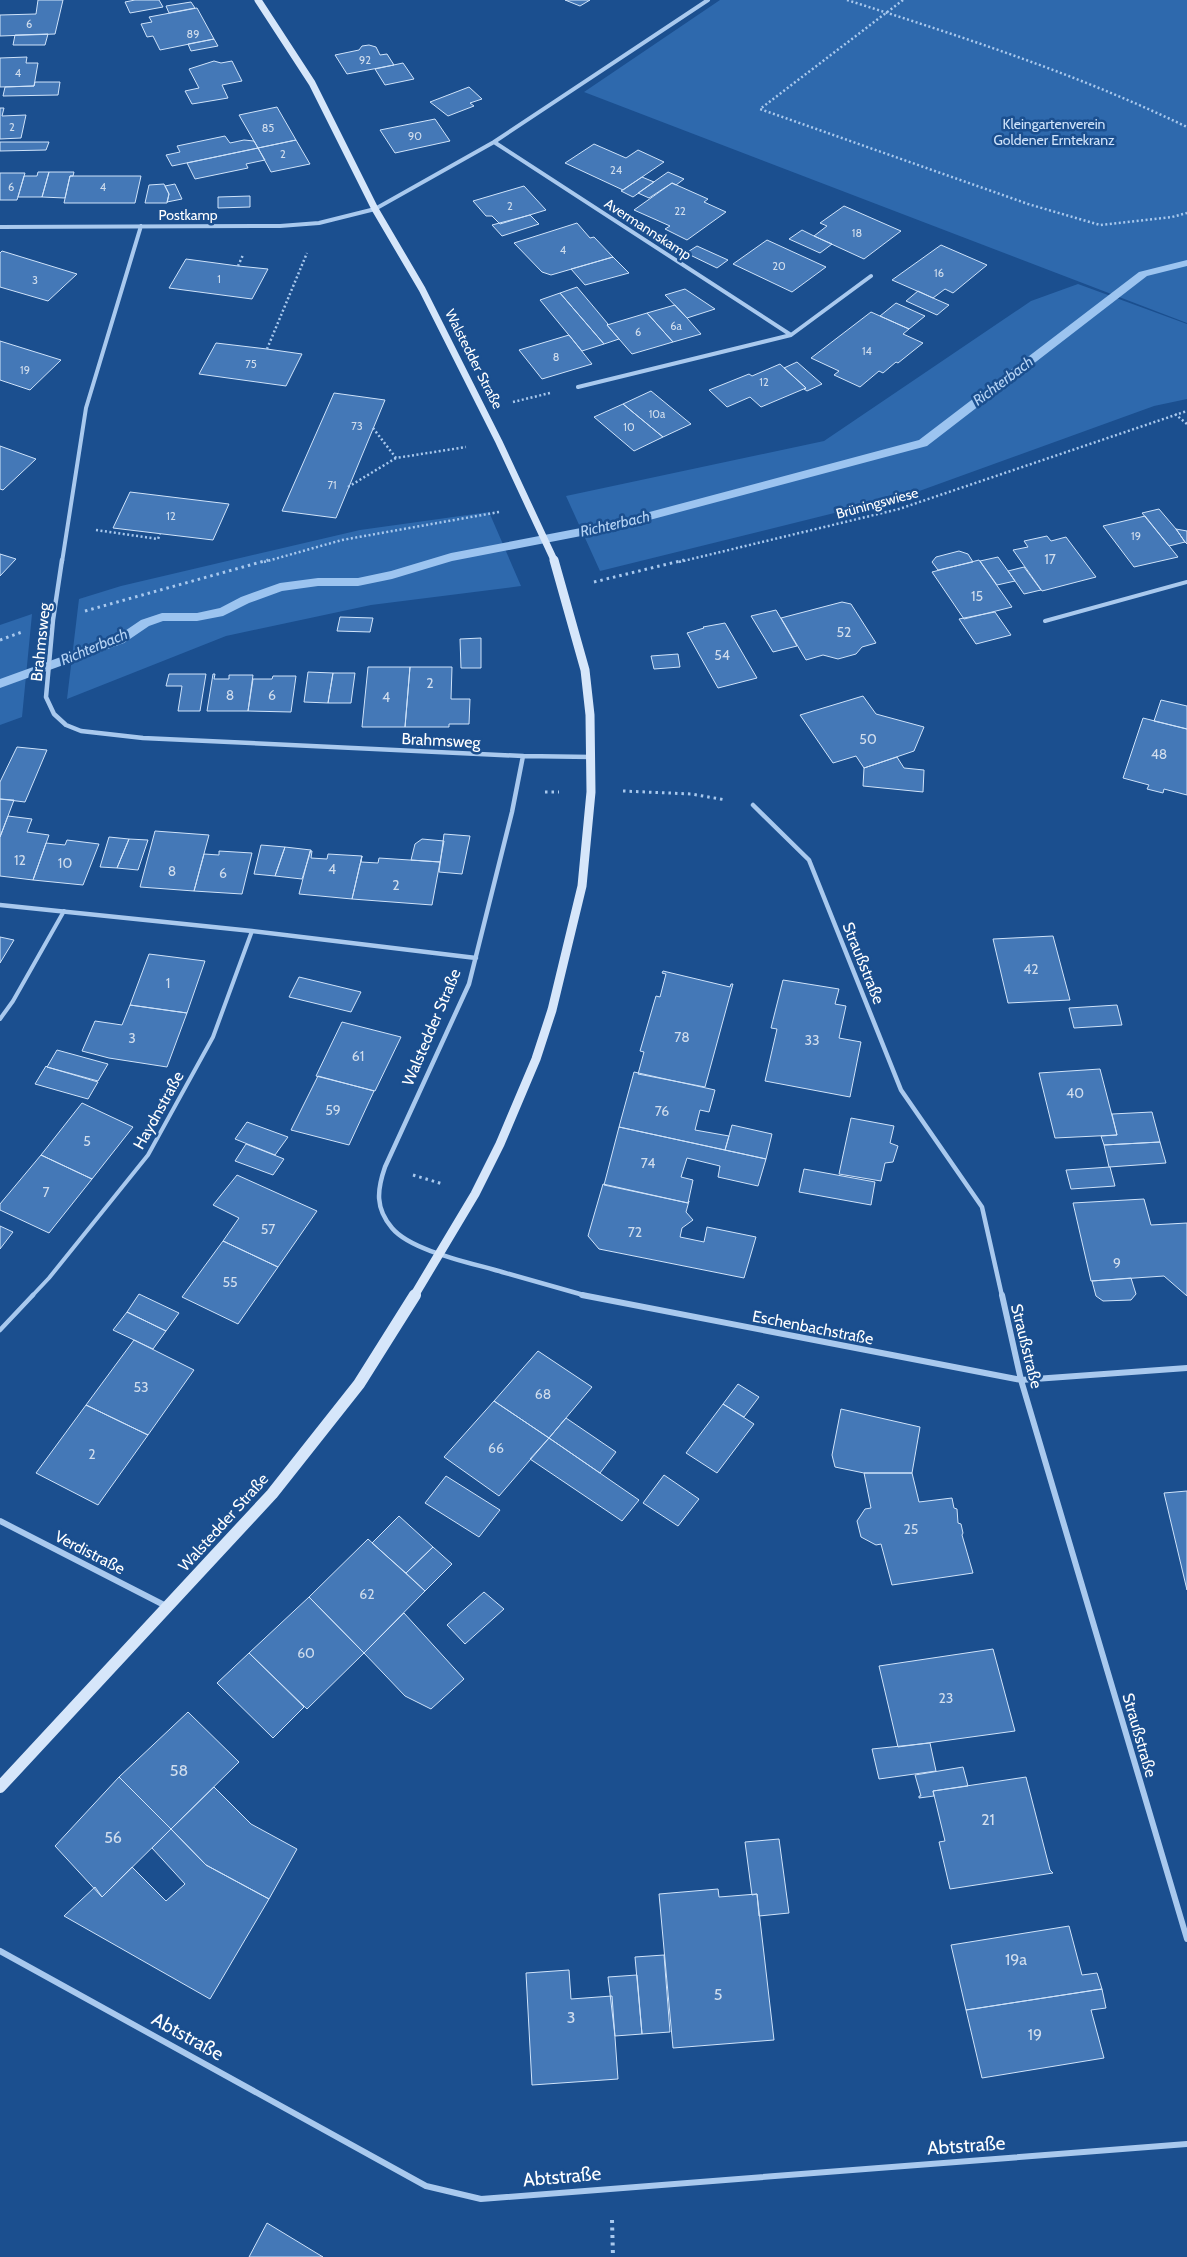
<svg xmlns="http://www.w3.org/2000/svg" width="1187" height="2257" font-family="Cabin,sans-serif">
	<rect width="100%" height="100%" fill="#1b4f8f"/>
	<path fill="#2e69ad" d="M720 0H1187V323L584 92Z
		M1078 284 1187 324V399L1154 406 911 494 600 571 566 496 824 441 1031 301Z
		M489 512 521 586 371 605 226 636 67 699 79 599 121 586 360 530Z
		M32 614 22 717 0 725V625Z"/>
	<g fill="none" stroke-linecap="round" stroke-linejoin="round">
		<path fill="#9cc4f0" fill-rule="evenodd" d="M1187 260V266L1147 276 927 446 612 530 452 561 392 579 358 586H318L282 591 249 603 223 616 197 621H163L149 626 124 643 0 688V679L116 637 141 620 162 613H197L220 608 241 597 280 583 318 578H358L391 571 451 553 612 522 919 440 1139 272Z"/>
	</g>
	<path fill="#4478b7" stroke="#cfe3fa" d="M38 0H63L55 34 0 36V15L36 14Z
		M135 0H159L163 7 130 13 125 2Z
		M565 0H590L580 6Z
		M191 2 195 8 169 13 166 6Z
		M197 8 214 39 160 50 153 36 147 37 141 24 152 22 149 17Z
		M48 34 45 45H13L15 35Z
		M214 39 218 46 191 51 188 44Z
		M369 45 376 47 380 55 387 54 394 65 347 74 335 55 359 50 362 46Z
		M27 57 26 63H38L34 86 0 87V58Z
		M214 61 221 63 232 61 242 81 222 85 228 98 192 104 185 91 199 88 189 69Z
		M403 63 414 79 385 85 375 69Z
		M35 82H60L58 95 3 96 5 87 34 86Z
		M469 87 482 99 470 103 474 106 448 116 430 102Z
		M277 107 296 140 258 148 239 115Z
		M0 108H4L2 116 26 115 21 138 0 139Z
		M435 119 450 141 395 153 380 130Z
		M225 136 230 143 244 140 254 141 258 148 172 166 166 155 180 152 177 146Z
		M296 140 310 164 271 172 258 148Z
		M0 142H49L46 150 0 151Z
		M594 144 626 158 638 150 664 162 623 190 565 163Z
		M258 148 265 160 246 164 248 168 195 179 187 163Z
		M38 172H49L42 197H18L24 176H37Z
		M49 172H74L73 176H70L65 198 42 197Z
		M668 172 684 179 676 185 672 183 649 198 638 193Z
		M0 173H25L17 200H0Z
		M70 176H141L135 203H64Z
		M642 177 654 182 633 197 621 191Z
		M672 183 708 199 704 202 726 212 687 240 665 229 670 226 634 210Z
		M164 184 169 194 167 203H145L149 185Z
		M175 184 182 199 167 202 169 194 165 186Z
		M524 186 546 210 500 224 492 216H486L473 201Z
		M250 196V207L218 208V197Z
		M844 206 901 231 864 259 814 236 827 226 820 223Z
		M530 215 539 224 502 236 492 225Z
		M577 223 590 238 594 237 613 257 551 275 542 272 514 243Z
		M802 230 814 236 832 244 820 253 789 239Z
		M767 240 826 267 792 292 733 264Z
		M941 245 987 265 953 293 945 289 933 298 892 280Z
		M697 246 728 260 717 268 686 253Z
		M2 251 77 274 48 301 0 287V253Z
		M613 257 629 273 585 285 571 269Z
		M186 259 238 266 268 269 252 299 169 288Z
		M577 287 608 324 607 325 619 339 604 344 560 293Z
		M685 289 715 309 687 318 665 295Z
		M918 291 933 298 949 305 937 315 906 301Z
		M560 293 604 344 582 351 540 300Z
		M896 303 925 316 909 329 880 316Z
		M675 305 687 318 701 334 673 342 647 313Z
		M871 312 909 329 903 334 923 343 898 363 896 362 883 373 879 371 860 387 834 375 839 371 811 358Z
		M647 313 673 342 632 354 607 325Z
		M569 335 592 364 542 379 519 350Z
		M0 341 61 360 30 390 0 380Z
		M216 343 267 349 302 354 286 386 199 374Z
		M797 362 822 384 807 391 804 389 806 388 784 368Z
		M780 364 806 388 761 407 750 397 727 407 709 390 749 374 752 376Z
		M651 391 691 424 663 437 623 404Z
		M334 393 385 400 336 518 282 511Z
		M623 404 663 437 634 451 594 417Z
		M0 446 36 459 3 490 0 489Z
		M130 492 229 504 213 540 113 528Z
		M1159 509 1176 529 1185 542 1169 546 1142 513Z
		M1145 516 1178 557 1134 567 1103 526Z
		M1176 529 1187 531V544L1185 542Z
		M1047 536 1051 541 1066 537 1096 577 1042 591 1013 550 1028 547 1024 541Z
		M959 551 968 554 973 562 938 570 932 562 936 557Z
		M0 554 16 559 0 576Z
		M998 557 1008 571 1015 581 997 585 980 561Z
		M979 560 1012 607 964 619 932 572Z
		M1024 567 1041 590 1024 594 1008 571Z
		M842 602 851 604 876 643 862 647 856 654 838 659 823 655 806 660 781 618Z
		M776 610 797 646 773 652 751 616Z
		M995 612 1011 635 976 644 959 619Z
		M340 617 373 618 370 632 337 631Z
		M725 623 757 678 718 688 687 633 704 628 703 627Z
		M481 638V668H461L460 639Z
		M678 654 680 667 654 669 651 656Z
		M368 667H410L405 727H362Z
		M410 667H452L451 699H470L469 724H449V727H405Z
		M308 672 333 673 328 703 304 702Z
		M333 673H355L351 703H328Z
		M169 674H206L200 711H178L182 686H166Z
		M213 674H215L214 679H229V675H253L248 711H207Z
		M273 676H296L291 712 248 711 253 679H272Z
		M863 696 876 714 924 727 914 751 864 768 856 756 833 763 800 715Z
		M1161 700 1187 706V729L1154 721Z
		M1143 718 1187 729V795L1164 789 1163 793 1147 789 1149 785 1123 778Z
		M17 747 47 750 25 802 0 799V782Z
		M897 757 904 768 924 770 923 792 863 786 864 768Z
		M0 799 14 800 0 837Z
		M8 816 32 819 27 832 49 835 33 880 0 876V837Z
		M155 831 209 835 194 891 140 887Z
		M444 834 470 836 462 874 439 872Z
		M109 837 129 839 117 868 100 867Z
		M129 839 148 840 138 870 117 868Z
		M422 839 444 841 440 862 411 860 415 844Z
		M67 840 99 844 83 885 33 880 46 843 65 845Z
		M261 845 285 847 275 876 254 874Z
		M285 847 311 850 302 879 275 876Z
		M219 851 252 853 242 894 194 891 204 854 219 855Z
		M310 851H312L311 858 327 859 328 854 362 856 352 899 299 894Z
		M362 856 361 862 378 863 379 858 440 862 432 905 352 899Z
		M1053 936 1070 1000 1008 1003 993 939Z
		M0 937 14 940 0 963Z
		M149 954 205 961 187 1013 130 1005Z
		M663 971 730 987 731 984H733L705 1087 638 1074 644 1052 640 1051 656 996 660 997 666 974 662 973Z
		M299 977 361 992 351 1012 289 997Z
		M783 980 839 989 835 1004 846 1006 839 1038 861 1042 850 1097 765 1081 777 1029 771 1028Z
		M130 1005 187 1013 167 1067 109 1058 82 1051 95 1021 122 1025Z
		M1117 1005 1122 1025 1074 1028 1069 1008Z
		M342 1022 401 1037 375 1091 316 1076Z
		M57 1050 108 1064 98 1081 47 1067Z
		M46 1066 47 1067 98 1082 88 1099 35 1084Z
		M1100 1069 1117 1135 1055 1138 1039 1073Z
		M634 1072 715 1090 709 1112 700 1110 695 1130 729 1136 725 1150 619 1127Z
		M318 1076 374 1091 349 1145 291 1130Z
		M82 1103 133 1127 92 1179 41 1155Z
		M1152 1112 1160 1142 1104 1145 1101 1136 1117 1135 1112 1114Z
		M851 1118 894 1126 890 1143 898 1146 893 1162 885 1163 881 1181 839 1174Z
		M247 1122 288 1137 275 1155 235 1139Z
		M732 1125 772 1134 766 1159 725 1150Z
		M619 1127 766 1159 758 1186 718 1177 720 1166 687 1158 681 1177 693 1180 688 1203 604 1185Z
		M1160 1142 1166 1163 1109 1167 1104 1145Z
		M246 1144 284 1159 273 1175 235 1161Z
		M41 1155 92 1179 49 1233 0 1210V1204Z
		M1110 1167 1115 1186 1071 1189 1066 1170Z
		M804 1169 875 1182 871 1205 799 1192Z
		M237 1175 317 1211 278 1267 223 1241 239 1218 213 1205Z
		M603 1184 688 1203 689 1201 686 1212 693 1220 682 1228 680 1237 704 1242 707 1227 756 1237 744 1278 599 1249 588 1236Z
		M1144 1199 1151 1225 1187 1223V1296L1164 1276 1091 1281 1073 1203Z
		M0 1226 13 1232 0 1249Z
		M223 1241 278 1267 238 1324 182 1297Z
		M1131 1278 1136 1294 1131 1300 1103 1301 1096 1296 1092 1281Z
		M139 1294 179 1313 166 1331 127 1312Z
		M127 1312 166 1331 153 1349 113 1330Z
		M134 1340 194 1370 148 1435 86 1405Z
		M538 1351 592 1387 549 1438 494 1401Z
		M738 1384 759 1397 744 1417 723 1404Z
		M494 1401 549 1438 499 1496 444 1457Z
		M723 1404 754 1424 717 1473 686 1453Z
		M86 1405 148 1435 98 1505 36 1473Z
		M841 1409 920 1427 912 1473H864L835 1467 832 1455Z
		M566 1418 616 1452 600 1473 549 1438Z
		M549 1438 639 1500 622 1521 530 1459Z
		M864 1473H912L919 1502 952 1498 954 1508 957 1509 958 1523 961 1524 963 1533 962 1535 973 1573 892 1585 881 1544 876 1545 861 1537 857 1521 865 1509 871 1508Z
		M664 1475 699 1499 678 1526 643 1503Z
		M446 1476 500 1510 479 1537 425 1503Z
		M1187 1491V1590L1164 1493Z
		M399 1516 433 1547 406 1573 372 1543Z
		M368 1539 425 1591 364 1653 309 1597Z
		M433 1547 452 1564 425 1591 406 1573Z
		M484 1592 504 1609 465 1644 447 1625Z
		M309 1597 364 1653 307 1709 249 1653Z
		M404 1613 464 1679 431 1709 405 1696 364 1653Z
		M993 1649 1015 1731 898 1747 879 1666Z
		M249 1653 304 1707 273 1738 217 1683Z
		M188 1712 239 1762 171 1829 119 1777Z
		M930 1743 936 1771 879 1779 872 1749Z
		M963 1767 968 1786 933 1791 934 1796 919 1798V1796H921L915 1775Z
		M119 1777 171 1829 102 1897 55 1846Z
		M1026 1777 1050 1870 1053 1873 950 1889 939 1842 945 1841 933 1791Z
		M214 1787 251 1824 297 1849 269 1899 206 1865 171 1829Z
		M171 1829 206 1865 269 1899 210 1999 64 1916 95 1887 102 1897 132 1867 166 1901 185 1884 152 1848Z
		M779 1839 789 1913 759 1916 757 1894 752 1895 745 1842Z
		M718 1889 719 1897 757 1894 774 2040 673 2048 659 1894Z
		M1069 1926 1082 1975 1097 1973 1102 1989 966 2010 951 1945Z
		M664 1955 670 2032 642 2034 635 1957Z
		M569 1970 571 1999 612 1996 618 2079 532 2085 526 1973Z
		M637 1975 642 2034 615 2036 608 1977Z
		M1102 1989 1106 2008 1091 2010 1104 2058 982 2078 966 2010Z
		M267 2223 323 2257H249Z"/>
	<g fill="none" stroke-linecap="round" stroke-linejoin="round">
		<path stroke="#a9c9ee" stroke-width="2.5" stroke-dasharray="2 2.5" stroke-linecap="butt" d="M847 0C963 37 1077 74 1187 127
			M903 0 760 109 1028 204 1100 225 1172 217 1187 213
			M238 266 243 255
			M267 349 307 253
			M513 402 550 393
			M1175 414 1187 424
			M373 428 396 458 466 447
			M348 487 396 458
			M96 530 158 539 160 534
			M264 562 342 540 499 512
			M679 562 899 509 1187 411"/>
		<path stroke="#a9c9ee" stroke-width="3" stroke-dasharray="2.5 4" stroke-linecap="butt" d="M594 582 684 560
			M85 611 268 560
			M0 640 22 632
			M623 791 691 794 726 800
			M545 792H559
			M413 1175 443 1184"/>
		<path stroke="#a9c9ee" stroke-width="4" stroke-dasharray="3 4.5" stroke-linecap="butt" d="M612 2220 613 2257"/>
		<path stroke="#a9c9ee" stroke-width="4" d="M1045 621 1187 582
			M0 1019 13 1001 64 911
			M32 1296 49 1278 148 1155 213 1037 252 931"/>
		<path stroke="#a9c9ee" stroke-width="4.5" d="M0 1330 33 1295"/>
		<path stroke="#a9c9ee" stroke-width="4" d="M494 142 791 335 578 387
			M0 227 280 226 319 223 375 209 494 142 708 0
			M791 335 871 276
			M62 562 86 408 141 226"/>
		<path stroke="#a9c9ee" stroke-width="4.5" d="M62 560 53 620 46 697 54 714 66 725 81 731 143 738 523 756 592 757
			M523 756 512 812 469 984 385 1167C377 1190 375 1208 392 1228 411 1251 472 1263 502 1272 530 1280 558 1288 587 1296
			M753 805 809 860 901 1090 982 1207 1002 1296
			M0 905 252 931 476 958"/>
		<path stroke="#a9c9ee" stroke-width="6" d="M582 1295 1021 1380 1187 1368
			M1002 1295 1021 1380 1187 1939
			M0 1521 166 1606
			M0 1951 426 2186 481 2199 1187 2144"/>
		<path stroke="#d6e6fa" stroke-width="7" d="M258 0 312 83 375 209 422 289 499 442 555 562"/>
		<path stroke="#d6e6fa" stroke-width="9" d="M414 1296 475 1194 500 1144 536 1059 552 1010 582 886 591 792 590 715 585 670 554 560"/>
		<path stroke="#d6e6fa" stroke-width="12" d="M0 1787 272 1494 359 1384 415 1295"/>
	</g>
	<g text-anchor="middle" stroke-width="5" stroke-linejoin="round" paint-order="stroke">
		<g font-size="11" fill="#d0dded">
			<text x="29" y="28">6</text>
			<text x="193" y="38">89</text>
			<text x="365" y="64">92</text>
			<text x="18" y="77">4</text>
			<text x="12" y="131">2</text>
			<text x="268" y="132">85</text>
			<text x="415" y="140">90</text>
			<text x="283" y="158">2</text>
			<text x="616" y="174">24</text>
			<text x="11" y="191">6</text>
			<text x="103" y="191">4</text>
			<text x="510" y="210">2</text>
			<text x="680" y="215">22</text>
			<text x="857" y="237">18</text>
			<text x="563" y="254">4</text>
			<text x="779" y="270">20</text>
			<text x="939" y="277">16</text>
			<text x="219" y="283">1</text>
			<text x="35" y="284">3</text>
			<text x="676" y="330">6a</text>
			<text x="638" y="336">6</text>
			<text x="867" y="355">14</text>
			<text x="556" y="361">8</text>
			<text x="251" y="368">75</text>
			<text x="25" y="374">19</text>
			<text x="764" y="386">12</text>
			<text x="657" y="418">10a</text>
			<text x="357" y="430">73</text>
			<text x="629" y="431">10</text>
			<text x="332" y="489">71</text>
			<text x="171" y="520">12</text>
			<text x="1136" y="540">19</text>
		</g>
		<g font-size="14" fill="#cfe3fa" stroke="#1b4f8f">
			<text x="1054" y="129">Kleingartenverein<tspan x="1054" dy="16">Goldener Erntekranz</tspan></text>
		</g>
		<g font-size="14" fill="#fff" stroke="#1b4f8f">
			<text x="188" y="220">Postkamp</text>
			<text transform="translate(648 229) rotate(33)" y="5">Avermannskamp</text>
			<text transform="translate(474 359) rotate(63)" y="5">Walstedder Straße</text>
			<text transform="translate(877 503) rotate(-15)" y="5">Brüningswiese</text>
		</g>
		<g font-size="14" fill="#d0dded">
			<text x="1050" y="564">17</text>
			<text x="977" y="601">15</text>
			<text x="844" y="637">52</text>
			<text x="722" y="660">54</text>
			<text x="430" y="688">2</text>
			<text x="230" y="700">8</text>
			<text x="272" y="700">6</text>
			<text x="386" y="702">4</text>
			<text x="868" y="744">50</text>
			<text x="1159" y="759">48</text>
			<text x="20" y="865">12</text>
			<text x="65" y="868">10</text>
			<text x="332" y="874">4</text>
			<text x="172" y="876">8</text>
			<text x="223" y="878">6</text>
			<text x="396" y="890">2</text>
			<text x="1031" y="974">42</text>
			<text x="168" y="988">1</text>
			<text x="682" y="1042">78</text>
			<text x="132" y="1043">3</text>
			<text x="812" y="1045">33</text>
			<text x="358" y="1061">61</text>
			<text x="1075" y="1098">40</text>
			<text x="333" y="1115">59</text>
			<text x="662" y="1116">76</text>
			<text x="87" y="1146">5</text>
			<text x="648" y="1168">74</text>
			<text x="46" y="1197">7</text>
			<text x="268" y="1234">57</text>
			<text x="635" y="1237">72</text>
			<text x="1117" y="1268">9</text>
			<text x="230" y="1287">55</text>
			<text x="141" y="1392">53</text>
			<text x="543" y="1399">68</text>
			<text x="496" y="1453">66</text>
			<text x="92" y="1459">2</text>
			<text x="911" y="1534">25</text>
			<text x="367" y="1599">62</text>
			<text x="306" y="1658">60</text>
			<text x="946" y="1703">23</text>
		</g>
		<g font-size="15" font-style="italic" fill="#b5d3f5" stroke="#1b4f8f">
			<text transform="translate(1003 381) rotate(-37)" y="5">Richterbach</text>
			<text transform="translate(615 524) rotate(-13)" y="5">Richterbach</text>
			<text transform="translate(94 647) rotate(-23)" y="5">Richterbach</text>
		</g>
		<g font-size="16" fill="#fff" stroke="#1b4f8f">
			<text transform="translate(40 642) rotate(-84)" y="6">Brahmsweg</text>
			<text transform="translate(441 740) rotate(3)" y="6">Brahmsweg</text>
			<text transform="translate(864 963) rotate(68)" y="6">Straußstraße</text>
			<text transform="translate(431 1027) rotate(-67)" y="6">Walstedder Straße</text>
			<text transform="translate(158 1110) rotate(-61)" y="6">Haydnstraße</text>
			<text transform="translate(813 1327) rotate(11)" y="6">Eschenbachstraße</text>
			<text transform="translate(1027 1346) rotate(76)" y="6">Straußstraße</text>
			<text transform="translate(223 1522) rotate(-48)" y="6">Walstedder Straße</text>
			<text transform="translate(90 1552) rotate(27)" y="6">Verdistraße</text>
			<text transform="translate(1140 1735) rotate(74)" y="6">Straußstraße</text>
		</g>
		<g font-size="16" fill="#d0dded">
			<text x="179" y="1776">58</text>
			<text x="988" y="1825">21</text>
			<text x="113" y="1843">56</text>
			<text x="1016" y="1965">19a</text>
			<text x="718" y="2000">5</text>
			<text x="571" y="2023">3</text>
			<text x="1035" y="2040">19</text>
		</g>
		<g font-size="19" fill="#fff" stroke="#1b4f8f">
			<text transform="translate(188 2036) rotate(29)" y="7">Abtstraße</text>
			<text transform="translate(966 2145) rotate(-4)" y="7">Abtstraße</text>
			<text transform="translate(562 2176) rotate(-5)" y="7">Abtstraße</text>
		</g>
	</g>
</svg>
